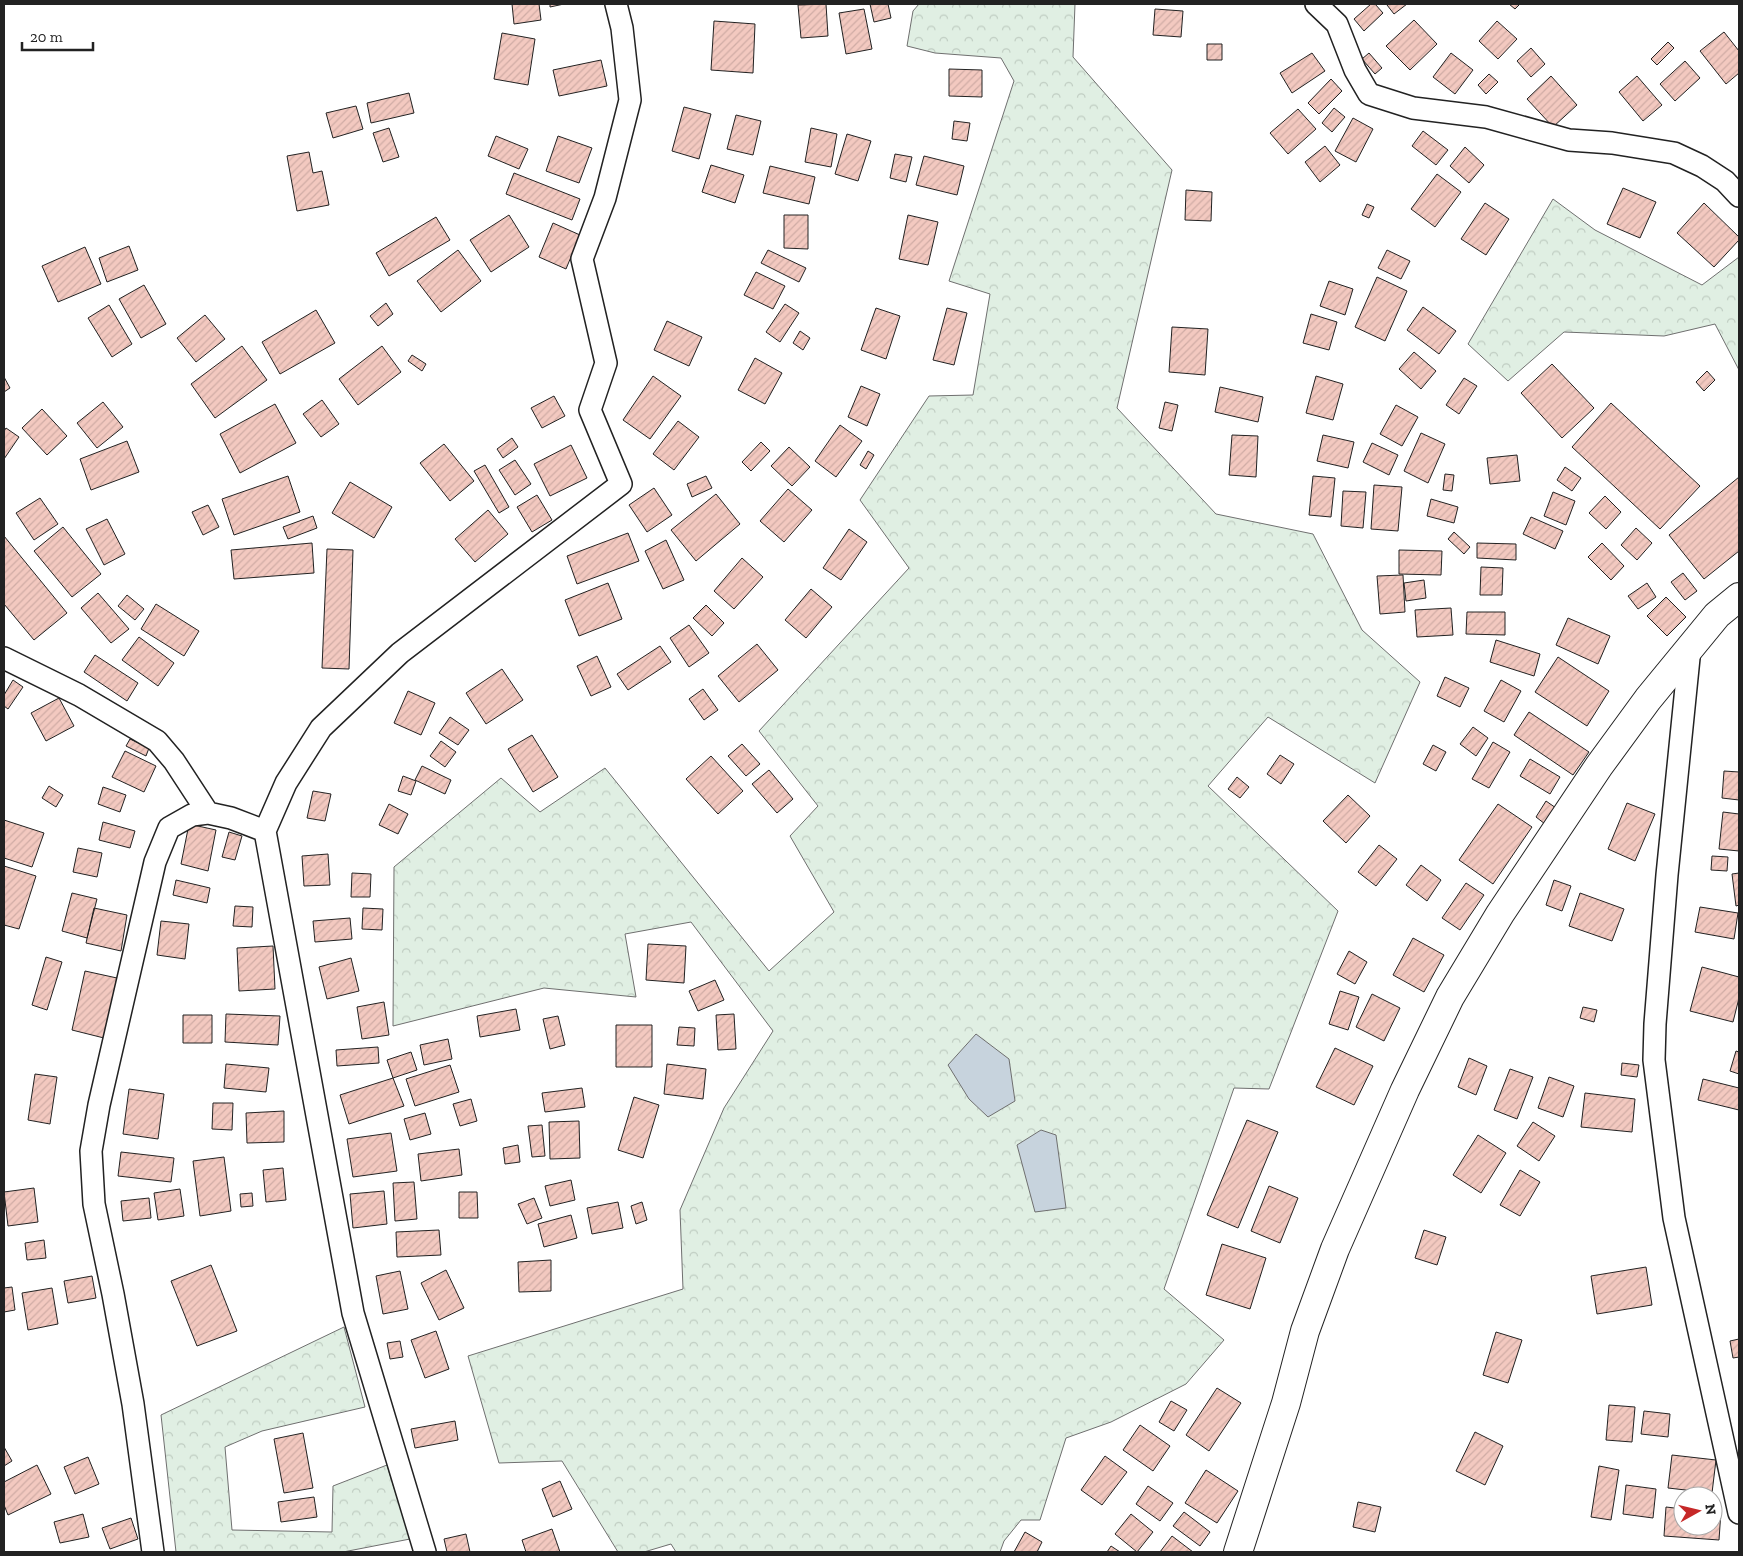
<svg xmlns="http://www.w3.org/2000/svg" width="1743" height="1556" font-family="'Zilla Slab',serif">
	<defs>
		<pattern id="forest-crowns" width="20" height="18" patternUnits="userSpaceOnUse" patternTransform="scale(1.25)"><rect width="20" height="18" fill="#e0efe3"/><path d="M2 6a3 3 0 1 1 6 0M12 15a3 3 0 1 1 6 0" fill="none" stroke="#c0cdc2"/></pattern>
		<pattern id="building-hatch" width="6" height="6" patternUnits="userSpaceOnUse" patternTransform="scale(1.25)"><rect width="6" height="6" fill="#f3c9c0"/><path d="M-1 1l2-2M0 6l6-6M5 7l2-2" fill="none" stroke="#d0aca5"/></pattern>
	</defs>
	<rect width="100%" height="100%" fill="#fff"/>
	<path fill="url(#forest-crowns)" stroke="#6f6f6f" d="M919 4H1075L1073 57 1172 170 1117 408 1216 514 1313 534 1362 630 1420 682 1375 783 1268 717 1208 786 1338 911 1269 1089 1234 1088 1164 1289 1224 1340 1186 1384 1111 1422 1066 1438 1040 1520H1021L1004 1541 1000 1552H676L671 1544 644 1552H618L562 1461 499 1463 468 1356 683 1289 680 1210 724 1108 773 1031 691 922 625 934 636 997 544 988 393 1026 394 867 501 778 540 812 605 768 769 971 834 912 790 836 818 806 759 731 909 568 860 500 929 396 973 395 990 294 949 281 1014 81 1001 58 935 53 907 46 913 11Z
		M1553 199 1595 230 1702 285 1739 257V370L1715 324 1664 336 1564 332 1508 381 1468 344Z
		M344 1327 365 1407 262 1431 225 1447 232 1530 332 1532 333 1486 387 1465 410 1539 343 1552H176L161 1415Z"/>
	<path fill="#c7d3dd" stroke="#6f6f6f" d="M976 1034 1009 1059 1015 1101 988 1117 969 1099 948 1065Z
		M1041 1130 1056 1135 1066 1208 1035 1212 1017 1145Z"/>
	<path fill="url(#building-hatch)" stroke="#222" d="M512 4H539L541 20 514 24Z
		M550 4H564L550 7Z
		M826 4 828 36 801 38 798 5Z
		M870 4H888L891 18 874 22Z
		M1371 4H1375L1383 13 1364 31 1354 19Z
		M1389 4H1407L1394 14 1387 5Z
		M1509 4H1520L1515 9Z
		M864 9 872 49 846 54 839 13Z
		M1155 9 1183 11 1181 37 1153 35Z
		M1414 20 1437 44 1410 70 1386 46Z
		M714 21 755 24 753 73 711 70Z
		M1497 21 1517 39 1498 59 1479 41Z
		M1724 32 1739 51V73L1726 84 1700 51Z
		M502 33 535 39 528 85 494 79Z
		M1668 42 1674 48 1657 65 1651 59Z
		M1207 44H1222V60H1207Z
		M1531 48 1545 64 1531 77 1517 61Z
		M1312 53 1325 71 1292 93 1280 73Z
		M1369 53 1382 68 1375 74 1362 59Z
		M1451 53 1473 70 1455 94 1433 77Z
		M601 60 607 86 559 96 553 70Z
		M1685 61 1700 78 1675 101 1660 84Z
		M949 69 982 70V97L949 96Z
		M1489 74 1498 82 1486 94 1478 85Z
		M1551 76 1577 105 1553 127 1527 99Z
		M1637 76 1662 105 1643 121 1619 92Z
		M1331 79 1342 91 1319 114 1308 103Z
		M409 93 414 113 371 123 367 103Z
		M356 106 363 129 333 138 326 113Z
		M684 107 711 114 699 159 672 151Z
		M1334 108 1345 117 1332 132 1322 123Z
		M1298 109 1316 129 1288 154 1270 133Z
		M736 115 761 121 753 155 727 149Z
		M1353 118 1373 129 1356 162 1335 151Z
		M954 121 970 123 967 141 952 139Z
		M389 128 399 157 383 162 373 133Z
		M811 128 837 134 831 167 805 162Z
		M1423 131 1448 150 1436 165 1412 146Z
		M847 134 871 141 858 181 835 174Z
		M496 136 528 149 519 169 488 156Z
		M558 136 592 148 579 183 546 171Z
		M1325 146 1340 165 1320 182 1305 162Z
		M1465 147 1484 165 1469 183 1450 166Z
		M309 152 313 173 322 171 329 205 297 211 287 156Z
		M895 154 912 157 906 182 890 178Z
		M924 156 964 166 957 195 916 185Z
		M711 165 744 175 735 203 702 192Z
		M770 166 815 177 809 204 763 193Z
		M514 173 580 199 572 220 506 194Z
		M1437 174 1461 192 1435 227 1411 209Z
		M1623 188 1656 202 1640 238 1607 224Z
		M1186 190 1212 192 1211 221 1185 220Z
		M1485 203 1509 219 1486 255 1461 239Z
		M1704 203 1739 237V240L1714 267 1677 233Z
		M1367 204 1374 207 1369 218 1362 215Z
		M509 215 529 247 491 272 470 240Z
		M784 215H808V249L784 248Z
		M908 215 938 222 928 265 899 259Z
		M436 217 450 240 389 276 376 253Z
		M553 223 580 235 566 269 539 257Z
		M129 246 138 270 107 282 99 258Z
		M85 247 101 284 58 302 42 266Z
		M458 250 481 281 441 312 417 281Z
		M768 250 806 268 799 282 761 263Z
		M1387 250 1410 261 1401 279 1378 268Z
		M756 272 785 286 773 309 744 295Z
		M1377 277 1407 291 1385 341 1355 327Z
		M1329 281 1353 289 1345 315 1320 306Z
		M144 285 166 324 141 338 119 299Z
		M386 303 393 314 378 326 370 316Z
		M785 304 799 313 780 342 766 332Z
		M109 305 132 344 112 357 88 318Z
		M1423 307 1456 331 1439 354 1407 330Z
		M876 308 900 316 886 359 861 350Z
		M947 308 967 313 954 365 933 360Z
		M316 310 335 343 280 374 262 342Z
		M1311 314 1337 322 1329 350 1303 343Z
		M205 315 225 339 196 362 177 338Z
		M667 321 702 337 689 366 654 350Z
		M1172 327 1208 329 1205 375 1169 372Z
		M800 331 810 338 803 350 793 343Z
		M242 346 267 380 215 418 191 384Z
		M382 346 401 372 358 405 339 379Z
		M1414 352 1436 371 1421 389 1399 369Z
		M412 355 426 364 422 371 408 361Z
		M755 358 782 373 765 404 738 390Z
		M1552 364 1594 408 1562 438 1521 393Z
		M1707 371 1715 380 1704 391 1696 382Z
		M653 376 681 396 650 439 623 420Z
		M1316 376 1343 384 1333 420 1306 413Z
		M4 377 10 388 4 392Z
		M1464 378 1477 386 1459 414 1446 405Z
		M861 386 880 394 867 426 848 417Z
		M1220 387 1263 397 1258 422 1215 412Z
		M554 396 565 416 542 428 531 408Z
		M322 400 339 424 321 437 303 414Z
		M103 402 123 427 97 448 77 423Z
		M1165 402 1178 405 1172 431 1159 428Z
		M1611 403 1700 486 1660 529 1572 447Z
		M275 404 296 443 240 473 220 434Z
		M1396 405 1418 417 1402 446 1380 434Z
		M42 409 67 436 47 455 22 428Z
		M678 421 699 437 674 470 653 454Z
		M840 425 862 441 836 477 815 461Z
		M6 428 19 437 4 459V431Z
		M1421 433 1445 444 1428 483 1404 471Z
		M1232 435 1258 436 1256 477 1229 475Z
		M1323 435 1354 442 1348 468 1317 461Z
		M512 438 518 447 503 458 497 449Z
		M127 441 139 472 91 490 80 459Z
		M761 442 770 451 751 471 742 462Z
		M1372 443 1398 455 1389 475 1363 462Z
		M444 444 474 481 450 501 420 463Z
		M571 445 587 478 550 496 534 464Z
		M789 447 810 467 792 486 771 466Z
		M868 451 874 455 866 469 860 465Z
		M1517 455 1520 481 1490 484 1487 458Z
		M515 460 531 484 515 495 499 470Z
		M485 465 509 507 499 513 474 471Z
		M1565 467 1581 478 1572 491 1557 480Z
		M1445 474 1454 475 1452 491 1443 490Z
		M288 476 300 512 234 535 222 499Z
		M706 476 712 488 692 497 687 484Z
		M1313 476 1335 478 1331 517 1309 515Z
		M1739 477V551L1704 579 1669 535Z
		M350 482 392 507 374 538 332 513Z
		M1374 485 1402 487 1398 531 1371 529Z
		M654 488 672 515 647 532 629 505Z
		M788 489 812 510 784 542 760 521Z
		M1343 491 1366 492 1363 528 1341 526Z
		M1553 492 1575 501 1566 525 1544 516Z
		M716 494 740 524 696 561 671 530Z
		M537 495 552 520 532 532 517 507Z
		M1605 496 1621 512 1606 529 1589 513Z
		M40 498 58 524 34 540 16 513Z
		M1431 499 1458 507 1454 523 1427 516Z
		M208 505 219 527 203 535 192 512Z
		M488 510 508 534 475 562 455 539Z
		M313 516 317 528 288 539 283 527Z
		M1531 517 1563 531 1555 549 1523 534Z
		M107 519 125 554 104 565 86 529Z
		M63 527 101 574 72 597 34 551Z
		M1636 528 1652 543 1637 560 1621 545Z
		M849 529 867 542 841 580 823 568Z
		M1454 532 1470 547 1464 554 1448 539Z
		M628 533 639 561 577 584 567 556Z
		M4 536 67 613 34 640 4 604Z
		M666 540 684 580 663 589 645 551Z
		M312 543 314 573 234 579 231 550Z
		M1477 543 1516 544V560L1477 558Z
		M1602 543 1624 566 1611 580 1588 557Z
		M327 549 353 550 349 669 322 668Z
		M1399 550 1442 551 1441 575 1399 574Z
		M742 558 763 577 734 609 714 591Z
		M1481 567 1503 568 1502 595H1480Z
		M1683 573 1697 591 1685 600 1671 582Z
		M1403 575 1405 612 1380 614 1377 576Z
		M1424 580 1426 598 1406 601 1404 583Z
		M608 583 622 619 579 636 565 600Z
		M1647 583 1656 597 1638 609 1628 596Z
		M811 589 832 607 806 638 785 620Z
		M98 593 129 629 111 643 81 608Z
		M127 595 144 609 135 620 118 606Z
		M1666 597 1686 617 1667 636 1647 616Z
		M156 604 199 631 184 656 141 629Z
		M706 605 724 623 712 636 693 618Z
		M1451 608 1453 635 1417 637 1415 610Z
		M1467 612H1505V635L1466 634Z
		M1568 618 1610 636 1598 664 1556 645Z
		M689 625 709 653 689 667 670 638Z
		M139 637 174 663 158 686 122 660Z
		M1496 640 1540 654 1534 676 1490 662Z
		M757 644 778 670 739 702 718 676Z
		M660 646 671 662 628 690 617 674Z
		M95 655 138 683 127 701 84 672Z
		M597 656 611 687 591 696 577 666Z
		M1558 657 1609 691 1587 726 1535 692Z
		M502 669 523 700 486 724 466 693Z
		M1445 677 1469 688 1460 707 1437 696Z
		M13 680 23 687 8 709 4 706V695Z
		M1501 680 1521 691 1504 722 1484 711Z
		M703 689 718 710 704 720 689 699Z
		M408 691 435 703 421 735 394 723Z
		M59 698 74 726 46 741 31 713Z
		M1529 712 1589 752 1573 775 1514 735Z
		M450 717 469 730 458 745 439 733Z
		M1473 727 1488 738 1476 756 1460 744Z
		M532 735 558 777 533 792 508 749Z
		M130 739 149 748 146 756 126 746Z
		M441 741 456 752 445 767 430 756Z
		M1493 742 1510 752 1489 788 1472 779Z
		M742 744 760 764 746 776 728 756Z
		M1433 745 1446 752 1436 771 1423 764Z
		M125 751 156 766 144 792 112 777Z
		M1280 755 1294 764 1281 784 1267 774Z
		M711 756 743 791 718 814 686 779Z
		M1530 759 1560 777 1550 794 1520 776Z
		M422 766 451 780 445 794 415 780Z
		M769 770 793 799 777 813 752 784Z
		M1724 771 1739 772V800L1722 798Z
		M403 776 416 781 411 795 398 791Z
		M1237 777 1249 787 1240 798 1228 789Z
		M49 786 63 795 56 807 42 798Z
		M103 787 126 795 120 812 98 804Z
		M313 791 331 794 325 821 307 818Z
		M1348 795 1370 816 1346 843 1323 821Z
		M1546 801 1556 808 1545 824 1536 817Z
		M1627 803 1655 814 1635 861 1608 849Z
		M389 804 408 814 398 834 379 825Z
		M1498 804 1532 827 1493 884 1459 860Z
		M1723 812 1739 814V851L1719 849Z
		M4 820 44 833 32 867 4 858Z
		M103 822 135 831 130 848 99 840Z
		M189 824 216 830 208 871 181 864Z
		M229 832 242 836 235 860 222 857Z
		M1379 845 1397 859 1376 886 1358 872Z
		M78 848 102 853 97 877 73 872Z
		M328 854 330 885 304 886 302 856Z
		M1712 856 1728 857 1727 871 1711 870Z
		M1421 865 1441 880 1427 901 1406 885Z
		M4 866 36 876 19 929 4 925Z
		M352 873 371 874 370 897H351Z
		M1739 873V905L1736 906 1732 874Z
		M176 880 210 888 207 903 173 895Z
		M1554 880 1571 886 1562 911 1546 905Z
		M1466 883 1484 895 1460 930 1442 918Z
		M72 893 97 899 87 938 62 931Z
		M1580 893 1624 909 1612 941 1569 926Z
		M235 906 253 907 252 927 233 926Z
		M1700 907 1738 913 1734 939 1695 932Z
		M94 908 127 915 121 951 86 943Z
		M363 908 383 909 382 930 362 929Z
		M350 918 352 939 315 942 313 921Z
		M161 921 189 924 185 959 157 955Z
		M1413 938 1444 955 1424 992 1393 975Z
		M648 944 686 946 684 983 646 980Z
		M273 946 275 989 239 991 237 948Z
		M1349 951 1367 962 1355 984 1337 974Z
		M46 957 62 962 47 1010 32 1005Z
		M351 958 359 991 327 999 319 967Z
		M1702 967 1739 977V998L1733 1022 1690 1011Z
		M85 971 117 978 104 1038 72 1030Z
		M715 980 724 1000 698 1011 689 991Z
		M1340 991 1359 997 1348 1030 1329 1024Z
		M1372 994 1400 1008 1384 1041 1356 1027Z
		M384 1002 389 1035 362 1039 357 1007Z
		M1583 1007 1597 1010 1594 1022 1580 1018Z
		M516 1009 520 1030 480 1037 477 1016Z
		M226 1014 280 1016 278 1045 225 1042Z
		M734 1014 736 1049 718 1050 716 1015Z
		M183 1015H212V1043H183Z
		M558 1016 565 1045 550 1049 543 1019Z
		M616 1025H652V1067H616Z
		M679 1027 695 1028 694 1046 677 1045Z
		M448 1039 452 1059 424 1065 420 1045Z
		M378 1047 379 1063 337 1066 336 1050Z
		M1335 1048 1373 1066 1354 1105 1316 1087Z
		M1736 1051 1739 1052V1074L1730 1071Z
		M411 1052 417 1070 393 1078 387 1060Z
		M1469 1058 1487 1066 1476 1095 1458 1087Z
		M1622 1063 1639 1065 1637 1077 1621 1075Z
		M226 1064 269 1068 266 1092 224 1088Z
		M667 1064 706 1069 703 1099 664 1094Z
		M450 1065 459 1092 415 1106 406 1079Z
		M1510 1069 1533 1077 1517 1119 1494 1110Z
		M35 1074 57 1077 50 1124 28 1120Z
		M1549 1077 1574 1086 1563 1117 1538 1108Z
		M393 1078 404 1106 349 1124 340 1095Z
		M1703 1079 1739 1088V1110L1698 1100Z
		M582 1088 585 1107 545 1112 542 1093Z
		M129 1089 164 1094 158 1139 123 1134Z
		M1585 1093 1635 1099 1632 1132 1581 1127Z
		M634 1097 659 1105 643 1158 618 1150Z
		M471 1099 477 1121 460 1126 453 1104Z
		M213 1103H233L232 1130 212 1129Z
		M284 1111V1142L247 1143 246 1113Z
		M425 1113 431 1134 410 1140 404 1119Z
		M1247 1120 1278 1132 1238 1228 1207 1215Z
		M579 1121 580 1158 550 1159 549 1122Z
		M1533 1122 1555 1136 1539 1161 1517 1146Z
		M542 1125 545 1156 532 1157 528 1126Z
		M391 1133 397 1171 353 1177 347 1139Z
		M1478 1135 1506 1153 1481 1193 1453 1175Z
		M518 1145 520 1162 505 1164 503 1148Z
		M459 1149 462 1175 421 1181 418 1154Z
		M121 1152 174 1158 171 1182 118 1176Z
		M224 1157 231 1211 200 1216 193 1161Z
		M283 1168 286 1200 266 1202 263 1170Z
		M1520 1170 1540 1182 1520 1216 1500 1205Z
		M571 1180 575 1200 550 1206 545 1186Z
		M414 1182 417 1219 395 1221 393 1183Z
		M1269 1186 1298 1198 1280 1243 1251 1231Z
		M34 1188 38 1222 8 1226 4 1192Z
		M180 1189 184 1216 158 1220 154 1193Z
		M384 1191 387 1224 353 1228 350 1194Z
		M459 1192H477L478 1218H459Z
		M252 1193 253 1206 241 1207 240 1194Z
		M149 1198 151 1218 123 1221 121 1201Z
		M534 1198 542 1218 527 1224 518 1204Z
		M618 1202 623 1228 592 1234 587 1208Z
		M642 1202 647 1220 636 1224 631 1206Z
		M571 1215 577 1238 544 1247 538 1224Z
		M439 1230 441 1255 397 1257 396 1232Z
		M1424 1230 1446 1237 1437 1265 1415 1258Z
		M44 1240 46 1258 27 1260 25 1243Z
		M1222 1244 1266 1258 1250 1309 1206 1295Z
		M551 1260V1291L519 1292 518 1262Z
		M211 1265 237 1331 197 1346 171 1281Z
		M1646 1267 1652 1305 1597 1314 1591 1276Z
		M446 1270 464 1308 439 1320 421 1283Z
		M400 1271 408 1309 383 1314 376 1276Z
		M92 1276 96 1298 68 1303 64 1281Z
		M12 1287 15 1310 4 1312V1288Z
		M52 1288 58 1324 28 1330 22 1293Z
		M436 1331 449 1369 425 1378 411 1340Z
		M1496 1332 1522 1340 1508 1383 1483 1375Z
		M1739 1339V1357L1733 1358 1730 1341Z
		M400 1341 403 1357 390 1359 387 1343Z
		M1217 1388 1241 1403 1209 1451 1186 1435Z
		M1171 1401 1187 1410 1174 1431 1159 1422Z
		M1609 1405 1635 1407 1632 1442 1606 1440Z
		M1644 1411 1670 1414 1668 1437 1641 1434Z
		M455 1421 458 1440 415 1448 411 1429Z
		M1140 1425 1170 1446 1153 1471 1123 1450Z
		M1475 1432 1503 1446 1485 1485 1456 1471Z
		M303 1433 313 1488 284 1493 274 1439Z
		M4 1447 12 1461 4 1466Z
		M1672 1455 1716 1460 1712 1493 1668 1488Z
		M1105 1456 1127 1472 1102 1505 1081 1490Z
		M88 1457 99 1484 75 1494 64 1467Z
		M37 1465 51 1494 8 1515 4 1505V1482Z
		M1599 1466 1619 1470 1611 1520 1591 1517Z
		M1206 1470 1238 1491 1217 1523 1185 1503Z
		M560 1481 572 1509 553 1517 542 1489Z
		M1626 1485 1656 1489 1653 1518 1623 1514Z
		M1148 1486 1173 1503 1160 1521 1136 1504Z
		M314 1497 317 1517 281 1522 278 1502Z
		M1358 1502 1381 1507 1375 1532 1353 1527Z
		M1666 1507 1683 1509V1526H1713V1511H1721L1719 1540 1664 1536Z
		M1184 1512 1210 1532 1200 1546 1173 1526Z
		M83 1514 89 1537 60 1543 54 1522Z
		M1131 1514 1153 1532 1137 1552 1115 1534Z
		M131 1518 138 1539 110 1549 102 1528Z
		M552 1529 560 1552H526L522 1540Z
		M1025 1532 1042 1542 1037 1552H1014Z
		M466 1534 470 1552H447L444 1539Z
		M1172 1536 1193 1552H1160Z
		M1111 1546 1120 1552H1107Z"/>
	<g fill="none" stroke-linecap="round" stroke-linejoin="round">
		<g stroke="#222" stroke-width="24">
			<path id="minor" d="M1316 4 1337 24 1355 70 1369 94 1413 108 1486 117 1569 140 1612 143 1674 153 1702 166 1725 181 1739 196
				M1690 648 1667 875 1655 1024 1654 1060 1674 1218 1739 1513
				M4 658 79 695 157 741 174 761 208 813
				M153 1552 133 1404 113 1294 94 1204 91 1151 99 1105 155 862 169 828 192 815 208 813 231 818 265 831
				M425 1552 353 1313 265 831 286 783 321 728 400 653 621 484 590 410 606 363 582 259 605 198 630 100 622 28 616 4"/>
		</g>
		<g stroke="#222" stroke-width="30">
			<path id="secondary" d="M1238 1552 1286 1403 1305 1331 1335 1249 1405 1090 1450 997 1500 914 1599 766 1648 699 1717 615 1739 597"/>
		</g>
		<use href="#minor" stroke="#fff" stroke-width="21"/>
		<use href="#secondary" stroke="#fff" stroke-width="28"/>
	</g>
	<rect width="1743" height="1556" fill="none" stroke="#222222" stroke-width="10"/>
	<g transform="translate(1698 1511) rotate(82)"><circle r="24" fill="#ffffff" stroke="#a7a7a7"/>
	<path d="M0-4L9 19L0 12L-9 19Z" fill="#c62828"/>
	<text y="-8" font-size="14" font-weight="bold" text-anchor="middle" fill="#222222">N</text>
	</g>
	<path d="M22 42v8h71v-8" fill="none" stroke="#222222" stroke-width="2.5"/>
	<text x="30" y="42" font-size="15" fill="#222222" stroke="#ffffff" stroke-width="4" paint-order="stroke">20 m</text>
</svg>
